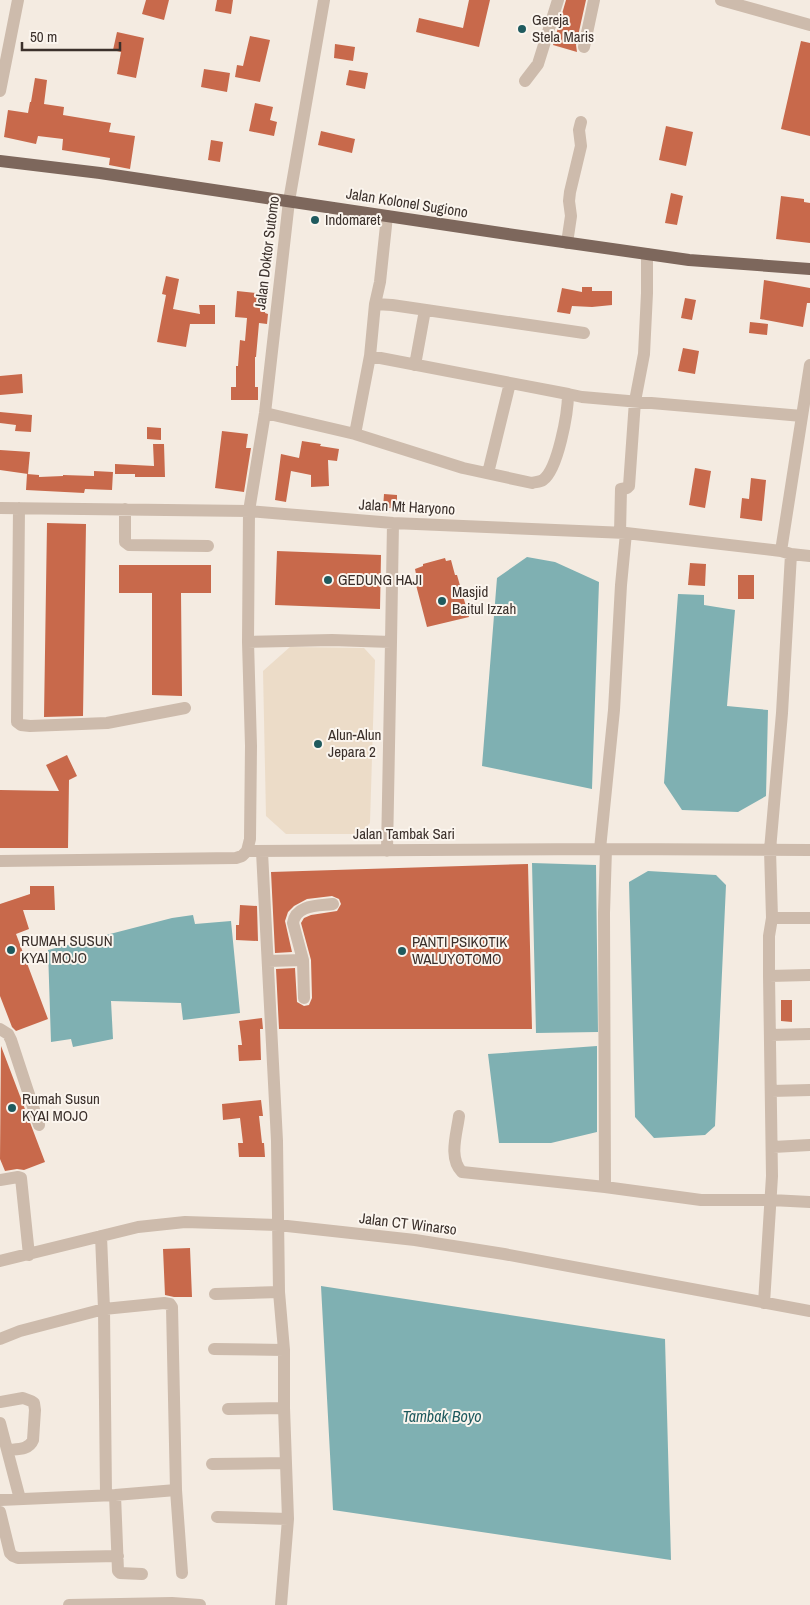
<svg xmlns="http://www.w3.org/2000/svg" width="810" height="1605" font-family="'Archivo Narrow',sans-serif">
	<rect width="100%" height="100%" fill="#f4ebe1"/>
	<path fill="#ecdcc8" d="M290 647 364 648 375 660 370 823 359 834H286L266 816 263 671Z"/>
	<path fill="#7fb0b2" d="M527 557 555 562 599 582 592 789 482 766 497 578Z
		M678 594 704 595V605L735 610 727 706 768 710 766 796 738 812 682 810 664 783Z
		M532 863 596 865 598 1032 536 1033Z
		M648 871 716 875 726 885 715 1126 705 1135 654 1138 635 1117 629 882Z
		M193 915 195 924 231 921 240 1013 183 1020 181 1003 111 1001 113 1039 73 1047 71 1039 51 1042 48 950 172 918Z
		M597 1046V1132L551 1143H499L488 1054Z
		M321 1286 665 1339 671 1560 333 1510Z"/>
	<path fill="#c8694b" d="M146 0H169L164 20 142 14Z
		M217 0H233L231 14 215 11Z
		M469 0H490L479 47 416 32 419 18 463 28Z
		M566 0H586L576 45 577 52 553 45Z
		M117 32 144 38 136 78 117 74 121 52 113 50Z
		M250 36 270 40 260 82 235 77 237 65 243 66Z
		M801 41 810 43V136L781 129Z
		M335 44 355 47 353 61 334 58Z
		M204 69 230 73 227 92 201 87Z
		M349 70 368 73 365 89 346 85Z
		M35 78 47 80 44 104 64 107 63 115 111 123 109 132 135 136 130 169 109 165 110 158 62 150 63 139 38 136 36 144 4 137 8 110 28 113 30 102H31Z
		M255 103 273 107 270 120 277 122 274 136 249 131Z
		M666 126 693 132 686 166 659 160Z
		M321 131 355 139 352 153 318 145Z
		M211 140 223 142 220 162 208 160Z
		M671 193 683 196 677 225 665 223Z
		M781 196 804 199V202L810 203V243L776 239Z
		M166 276 179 279 173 309 200 314 199 305H215V324H190L186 347 157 342 166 295 162 294Z
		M764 280 810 288V303H807L803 327 760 319Z
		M582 287H592V291H612V305L592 307 572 306 570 314 557 312 562 288 582 292Z
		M237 291 267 294 265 313 268 314 267 324 259 323 256 357H255V387H258V400H231V387H236V366H238L240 340 245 341 247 318 235 317Z
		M685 298 696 300 692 320 681 318Z
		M750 322 768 324 767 335 749 333Z
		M683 348 699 351 695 374 678 371Z
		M22 374 23 393 0 395V376Z
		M0 412 32 415 31 432 15 431 16 425 0 423Z
		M147 427 161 428V440L147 439Z
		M222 431 248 434 246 448H251L244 492 215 488Z
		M302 441 321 444 320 446 339 449 337 461 328 460 329 486 311 487V475L291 471 286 502 275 500 281 454 299 458Z
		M153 444H164L165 477H135V474H115V464L154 466Z
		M0 450 30 452 28 474 0 470Z
		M695 468 711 471 705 508 689 505Z
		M94 471 113 472 112 490 85 489 84 493 26 490 27 474 39 475V477L63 476V475L94 476Z
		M751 478 766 480 762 521 740 518 742 498 749 499Z
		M384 494 397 495V508H383Z
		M47 523 86 524 83 716 44 717Z
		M277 551 381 555 380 609 275 605Z
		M445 558 446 561 451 560 455 575H457L469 617 427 627 416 585 418 584 415 569 423 566V564Z
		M690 563 706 564 705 586 688 585Z
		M119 565H211V593H181L182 696 152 695V593H119Z
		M738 575H754V599H738Z
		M67 755 77 776 69 780 68 848H0V790L59 791 46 765Z
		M528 864 532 1029H279L276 969 295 968 297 1002 304 1006 309 1005 312 998 311 960 301 923 304 918 311 915 337 911 341 904 339 899 332 896 307 899 294 906 288 912 285 921 292 952 275 953 271 872Z
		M30 886H54L55 910H23L29 929 16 934 48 1019 16 1031 12 1027 0 996V904L30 894Z
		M240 905 257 906 258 941 236 940V925H239Z
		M781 1000H792V1022L781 1021Z
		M262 1018 263 1029H260L261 1060 239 1061 238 1045H242L239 1021Z
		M1 1046 45 1162 24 1170 17 1169 5 1171 0 1159Z
		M261 1100 263 1116H259L262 1143H264L265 1157H239L238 1143H243L240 1118 223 1120 222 1104Z
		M190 1248 192 1297H174L165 1295 163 1249Z"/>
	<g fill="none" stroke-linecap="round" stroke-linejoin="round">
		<path stroke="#cdbbac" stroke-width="12" d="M721 0 810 25
			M584 47 594 0
			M525 81 538 64 558 0
			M0 91 18 0
			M387 216 380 282 375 304 370 356 355 434 463 468 532 483C535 482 540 482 543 480 558 469 568 413 568 394L582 397 802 416
			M567 243 571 216 569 201 570 192 581 146 579 130 581 122
			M375 304 392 305 584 333
			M370 356 568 394
			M415 365 425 310
			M265 413 355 434
			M488 473 510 383
			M0 508 249 511 393 523 626 533 781 551 791 554 810 556
			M19 508 17 722 21 725 30 726 107 723 185 708
			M125 509V542L129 545 208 546
			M620 533 621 489 627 488 629 486 635 401 644 354 647 293V254
			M781 551 810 365
			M248 642 332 640 391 642 387 851
			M391 642 393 523
			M600 849 614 710 621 585 626 533
			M247 851 250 839 251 746 248 642 249 511 265 413 289 201 324 0
			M262 852 277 1141 279 1292 284 1350V1408L288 1519 281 1605
			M0 861 236 858 242 856 247 851 606 849 810 850
			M772 918H810
			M303 960 293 923C296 904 319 906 333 904
			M268 961 303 960 304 998
			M769 976 810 975
			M0 1029 8 1034 11 1040 39 1125
			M770 1035 810 1034
			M771 1091 810 1090
			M459 1116C457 1133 448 1158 462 1172L605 1187 701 1200H771L810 1202
			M773 1147 810 1145
			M0 1180 18 1177 21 1178 29 1255
			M605 1187 604 913 606 849
			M0 1261 138 1227 185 1222 278 1225 415 1240 504 1254 810 1311
			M215 1294 279 1292
			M764 1303 772 1176 769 976V936L772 918 770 850 782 713 791 554
			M0 1339 20 1331 104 1309 106 1495
			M214 1349 284 1350
			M0 1402 23 1398 31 1401 34 1403 35 1410 33 1440C29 1450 18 1449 8 1450
			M228 1409 284 1408
			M0 1423 20 1499
			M212 1464 286 1463
			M176 1490 182 1573
			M115 1495 118 1571 120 1573 142 1574
			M0 1500 115 1495 176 1490 172 1307 170 1304 164 1303 104 1309 101 1236
			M0 1512 10 1553 13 1556 18 1558 118 1556
			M217 1517 288 1519
			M69 1605 172 1603 200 1605"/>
		<path stroke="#7d675c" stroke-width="12" d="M0 161 100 173 514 235 689 260 810 269"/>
	</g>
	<g fill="#1f5a5e" stroke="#fbf5ee" stroke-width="2">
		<circle cx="522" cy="29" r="5"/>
		<circle cx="315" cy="220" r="5"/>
		<circle cx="328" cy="580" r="5"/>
		<circle cx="442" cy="601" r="5"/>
		<circle cx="318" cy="744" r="5"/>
		<circle cx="11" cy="950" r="5"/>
		<circle cx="402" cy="951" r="5"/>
		<circle cx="12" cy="1108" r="5"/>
	</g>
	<g text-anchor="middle" stroke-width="4" stroke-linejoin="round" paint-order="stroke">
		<g font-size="15" fill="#3b302b" stroke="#fbf5ee" text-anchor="start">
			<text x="532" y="25">Gereja<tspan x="532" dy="17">Stela Maris</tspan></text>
			<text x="325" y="225">Indomaret</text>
			<text x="338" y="585">GEDUNG HAJI</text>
			<text x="452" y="597">Masjid<tspan x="452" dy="17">Baitul Izzah</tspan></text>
			<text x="328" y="740">Alun-Alun<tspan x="328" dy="17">Jepara 2</tspan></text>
			<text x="21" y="946">RUMAH SUSUN<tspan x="21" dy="17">KYAI MOJO</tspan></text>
			<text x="412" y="947">PANTI PSIKOTIK<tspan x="412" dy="17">WALUYOTOMO</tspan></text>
			<text x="22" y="1104">Rumah Susun<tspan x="22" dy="17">KYAI MOJO</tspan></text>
		</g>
		<g font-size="15" fill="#3b302b" stroke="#fbf5ee">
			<text transform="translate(407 203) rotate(9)" y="5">Jalan Kolonel Sugiono</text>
			<text transform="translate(267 253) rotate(-83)" y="5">Jalan Doktor Sutomo</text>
			<text transform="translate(407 507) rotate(3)" y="5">Jalan Mt Haryono</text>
			<text x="404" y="839">Jalan Tambak Sari</text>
			<text transform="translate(408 1224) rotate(7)" y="5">Jalan CT Winarso</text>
		</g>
		<g font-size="16" font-style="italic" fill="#1f5a5e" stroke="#fbf5ee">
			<text x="442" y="1422">Tambak Boyo</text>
		</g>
	</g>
	<path d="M22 42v8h98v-8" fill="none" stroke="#3b302b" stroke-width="2.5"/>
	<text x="30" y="42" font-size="15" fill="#3b302b" stroke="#fbf5ee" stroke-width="4" paint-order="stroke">50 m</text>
</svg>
